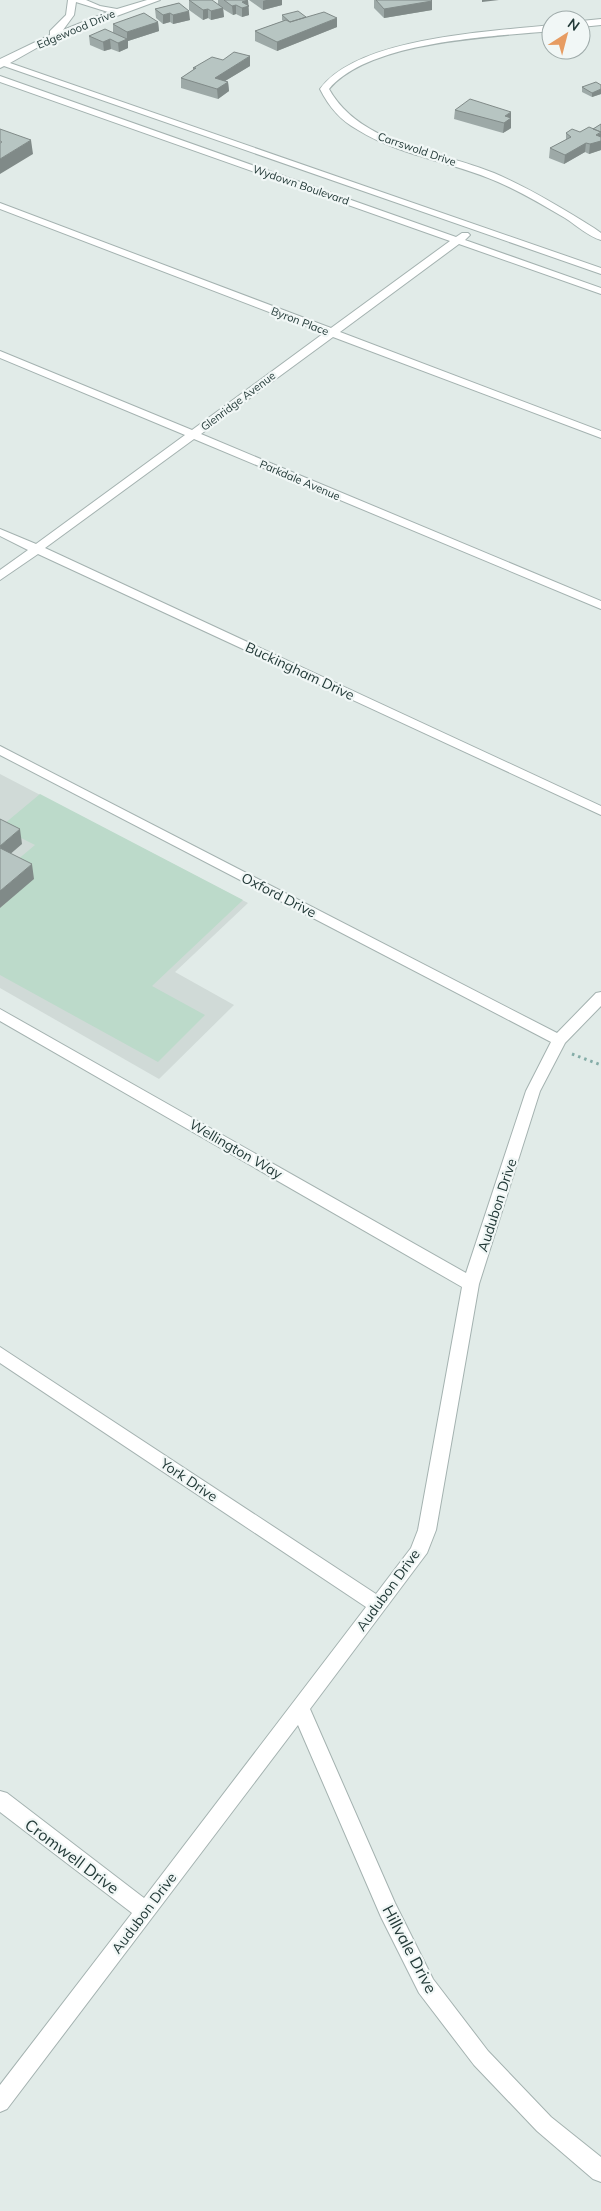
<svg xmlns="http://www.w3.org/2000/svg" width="601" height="2211" font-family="Mulish,sans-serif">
	<rect width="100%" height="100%" fill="#e1ebe8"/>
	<path fill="#d0dad7" d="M0 774 248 903 175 972 234 1005 159 1079 0 988Z"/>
	<path fill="#bcdaca" d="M40 794 243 900 152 986 205 1015 158 1062 0 975V908L33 879 10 866 35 845 15 835 4 824Z"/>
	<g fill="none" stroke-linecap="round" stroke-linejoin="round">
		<g stroke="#a4b2b0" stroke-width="2">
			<path id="minor" d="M68 0H86L100 6 117 9 147 0H160L49 41 10 63 601 268V274L4 66 0 68V59L50 35V31L66 15ZM76 2 108 12 63 30 74 15Z
				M601 19V25L581 27V21Z
				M551 25V31C490 37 370 41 329 89 361 146 439 150 494 173 529 188 562 208 594 228L601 233V240C589 237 576 225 565 218 543 205 521 192 498 182 453 162 400 156 358 130 340 120 329 107 320 89 358 37 489 32 551 25Z
				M0 76 456 237 462 233H468L470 235 465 240 601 288V294L459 244 340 332 601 431V438L333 337 201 434 601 601V609L194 439 45 548 601 806V815L38 554 0 580V570L28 550 0 536V529L36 544 185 435 0 358V351L192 430 324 333 0 209V203L331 328 450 241 0 82Z
				M0 746 557 1033 596 993 601 992V1006L565 1043 540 1091 479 1284 436 1530 427 1553 310 1709 395 1903 433 1979 488 2051 551 2117 601 2157V2182L593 2179 537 2131 474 2065 419 1993 381 1917 298 1725 7 2109 0 2112V2085L132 1913 0 1812V1791L7 1793 144 1898 366 1607 0 1363V1347L376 1594 411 1548 418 1530 462 1287 0 1021V1009L466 1273 526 1091 551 1042 0 755Z"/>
		</g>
		<path stroke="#84aca7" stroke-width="3" stroke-dasharray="2.5 4" stroke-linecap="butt" d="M572 1054 601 1065"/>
		<use href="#minor" fill="#fff" fill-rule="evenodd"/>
	</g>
	<path fill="#9da9a7" d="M189 0 218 4V0H248L249 15 242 17 236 14 233 15 223 9 224 17 211 20 208 18 203 20 189 10Z
		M249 0H282V5L263 10Z
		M374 0H431L432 1V10L384 18 374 8Z
		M179 3 190 20 173 24 170 22 163 24 156 18 155 9Z
		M282 15 306 17 337 27 277 51 255 41V31L283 21 282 20Z
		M158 22 159 31 128 41V48L119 52 111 49 104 51 90 45 89 36 113 33V24Z
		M223 60 250 66 225 81 228 82 229 91 218 99 181 88V78L193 70V68Z
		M601 85V94L592 97 582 92V87Z
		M455 110 511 118V128L503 133 454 119Z
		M601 124V150L589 154 585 152 564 164 549 158 550 148 566 140V133L580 132 593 129Z"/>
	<path fill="#808a88" d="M248 0 249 15 242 17V2Z
		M266 0H282V5L263 10V1Z
		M482 0H499L482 2Z
		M432 1V10L384 18V9Z
		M236 5V14L233 15 232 6Z
		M223 8 224 17 211 20V11Z
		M208 9V18L203 20V10Z
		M189 11 190 20 173 24V15Z
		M170 13V22L163 24V15Z
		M337 18V27L277 51V42Z
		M158 22 159 31 128 41V48L119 52 118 43 127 39V32Z
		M110 39 111 49 104 51 103 42Z
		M250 56V66L215 87V78Z
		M228 82 229 91 218 99 217 89Z
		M601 89V94L592 97V93Z
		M511 112V128L503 133 505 116Z
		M601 133V150L589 154 590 144 596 135Z
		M31 140 33 154 0 174V159Z
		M586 143 585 152 564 164 565 155Z
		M20 829 22 844 1 862 0 846Z
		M32 864 34 879 0 908V891Z"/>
	<path fill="#b7c5c2" stroke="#808a88" d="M189 0H212L223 8 211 11 208 9 203 10Z
		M224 0H248L242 2 249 6 242 8 236 5 232 6Z
		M376 0H431L432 1 384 9Z
		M179 3 189 11 173 15 170 13 163 15 155 9Z
		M298 11 306 17 290 22 282 15Z
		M324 12 337 18 277 42 255 31 286 20 290 22Z
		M144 13 158 22 127 32 113 24Z
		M105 29 127 39 118 43 110 39 103 42 89 36Z
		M234 52 250 56 215 78 228 82 217 89 181 78 196 68H193L212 57 223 60Z
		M596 82 601 85V89L592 93 582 87Z
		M470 99 511 112 505 116 511 118 504 123 455 110Z
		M601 124V132L593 129Z
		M589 127 601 132 596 135 601 137V141L590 144 586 143 565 155 550 148 571 137 566 133 572 129 580 132Z
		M0 129 31 140 0 159V143L2 142 0 141Z
		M0 819 20 829 0 846Z
		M0 848 32 864 0 891Z"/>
	<g text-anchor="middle" stroke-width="4.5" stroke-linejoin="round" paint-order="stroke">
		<g font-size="11" fill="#233a38" stroke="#f1f7f6">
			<text transform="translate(76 29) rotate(-23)" y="4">Edgewood Drive</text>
			<text transform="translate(417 149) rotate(19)" y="4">Carrswold Drive</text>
			<text transform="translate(301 185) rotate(19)" y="4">Wydown Boulevard</text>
			<text transform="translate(300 321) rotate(21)" y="4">Byron Place</text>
			<text transform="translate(238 401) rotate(-37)" y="4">Glenridge Avenue</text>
			<text transform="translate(300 480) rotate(23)" y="4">Parkdale Avenue</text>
		</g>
		<g font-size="14" fill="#233a38" stroke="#f1f7f6">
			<text transform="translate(300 671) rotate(25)" y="5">Buckingham Drive</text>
			<text transform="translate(279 895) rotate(27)" y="5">Oxford Drive</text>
			<text transform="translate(236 1149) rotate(30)" y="5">Wellington Way</text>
			<text transform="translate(497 1205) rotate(-72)" y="5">Audubon Drive</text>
			<text transform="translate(189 1480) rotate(34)" y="5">York Drive</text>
			<text transform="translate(388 1590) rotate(-54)" y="5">Audubon Drive</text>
			<text transform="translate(144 1913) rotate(-53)" y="5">Audubon Drive</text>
		</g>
		<g font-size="16" fill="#233a38" stroke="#f1f7f6">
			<text transform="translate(72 1856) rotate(37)" y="6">Cromwell Drive</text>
			<text transform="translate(410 1949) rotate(62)" y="6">Hillvale Drive</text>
		</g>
	</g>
	<g transform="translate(566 35) rotate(36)"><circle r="24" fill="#f1f7f6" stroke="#9fabaa"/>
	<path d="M0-4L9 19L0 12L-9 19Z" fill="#e79c62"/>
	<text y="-8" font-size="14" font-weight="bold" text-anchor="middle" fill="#233a38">N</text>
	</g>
</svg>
